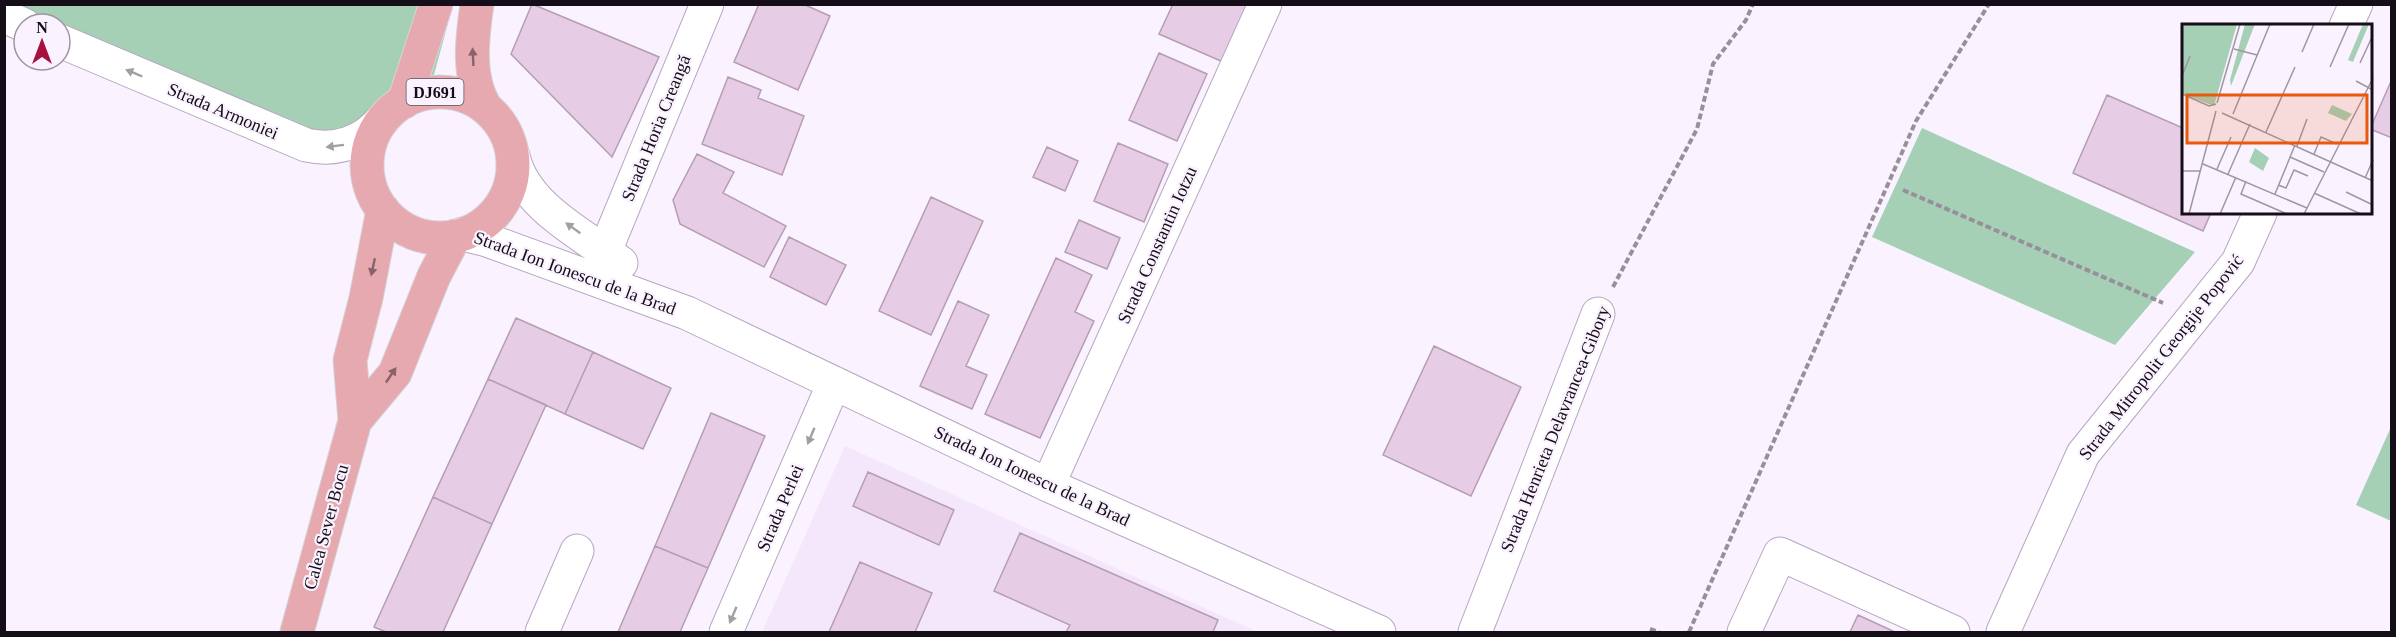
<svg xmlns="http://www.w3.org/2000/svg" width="2396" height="637" font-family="Georgia,serif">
	<rect width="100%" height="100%" fill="#faf3ff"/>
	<path fill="#f4e7fc" d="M845 446 1258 632H762Z"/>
	<path fill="#a5d0b6" d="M5 4 453 5 429 93 393 109 328 148 60 39V24H25Z
		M1922 128 2195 252 2115 345 1872 237Z
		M2391 427V521L2356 505Z"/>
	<path fill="#e6cde5" stroke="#b59db4" stroke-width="1.5" d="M532 4 659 57 612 157 511 54Z
		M759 4H803L830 16 798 90 734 62Z
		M1173 4H1249L1223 62 1159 34Z
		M1159 53 1207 74 1177 141 1129 120Z
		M728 77 761 90 758 98 804 116 782 175 702 144Z
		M2392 79V138L2370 129Z
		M2107 95 2183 128V213H2211L2203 231 2073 173Z
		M1118 143 1168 164 1144 222 1094 201Z
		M1047 147 1078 161 1065 191 1033 177Z
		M697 154 734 172 723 193 786 226 764 267 680 224 673 200Z
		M931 197 983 221 931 335 879 311Z
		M1079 220 1120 238 1107 269 1065 252Z
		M789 237 846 265 826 305 770 277Z
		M1056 258 1092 275 1075 312 1094 321 1040 438 985 414Z
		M958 301 989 315 966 366 987 375 972 409 920 386Z
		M516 318 593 352 565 414 488 379Z
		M1434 346 1521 387 1471 496 1383 455Z
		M593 352 671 388 643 449 565 414Z
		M488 379 546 405 492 524 433 497Z
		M711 413 765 436 708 568 655 546Z
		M868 472 954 510 939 545 853 506Z
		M433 497 492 524 443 632H386L374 627Z
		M1020 533 1218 620 1213 632H1066L1070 625 994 591Z
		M655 546 708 568 680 632H618Z
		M860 562 932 593 915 632H829Z
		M1858 615 1895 632H1850Z"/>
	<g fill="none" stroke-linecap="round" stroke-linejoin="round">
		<g stroke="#b7a6c1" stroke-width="35">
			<path id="minor" d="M4 16 24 25
				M2346 26 2356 4
				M60 41 306 145C338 152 363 142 384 118
				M513 156C524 206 582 234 621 263
				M463 234 487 240 687 313 1048 485 1379 632
				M605 251 707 4
				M1048 485 1265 4
				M542 632 577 551
				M726 632 834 383
				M1475 632 1598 314
				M1744 632 1780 554 1953 632
				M2003 632 2083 454 2238 262 2260 213"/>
		</g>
		<g stroke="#d5d4d5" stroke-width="35">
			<path id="major" d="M477 4C472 39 467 76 485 107
				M367 165a73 73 0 1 1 146 0a73 73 0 1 1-146 0Z
				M404 102 436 4
				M355 421 395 373 434 276 455 236
				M297 632 355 421 350 360 366 298 383 210"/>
		</g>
		<path stroke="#97909b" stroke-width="4" stroke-dasharray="6 3" stroke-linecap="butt" d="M1903 190 2163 303
			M1613 287 1697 129 1713 64 1746 20 1753 4
			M1650 629 1659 632
			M1689 632 1916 121 1989 4"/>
		<use href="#minor" stroke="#fff" stroke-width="33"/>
		<use href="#major" stroke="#e7a9b0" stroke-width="33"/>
	</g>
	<defs><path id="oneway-solid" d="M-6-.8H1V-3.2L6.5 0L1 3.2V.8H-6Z" transform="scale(1.5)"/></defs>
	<g fill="#88636c">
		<use href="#oneway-solid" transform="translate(473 57) rotate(-93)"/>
		<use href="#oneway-solid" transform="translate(373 267) rotate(102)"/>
		<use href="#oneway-solid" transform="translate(391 375) rotate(-56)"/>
	</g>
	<g fill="#a19fa3">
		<use href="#oneway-solid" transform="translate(134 73) rotate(-157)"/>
		<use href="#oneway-solid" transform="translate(335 146) rotate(173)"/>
		<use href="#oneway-solid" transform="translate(573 228) rotate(-144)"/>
		<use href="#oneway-solid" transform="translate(811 436) rotate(113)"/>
		<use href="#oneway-solid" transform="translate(733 615) rotate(113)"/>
	</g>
	<g text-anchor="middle" stroke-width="4.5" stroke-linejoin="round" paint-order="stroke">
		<rect fill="#faf3ff" stroke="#5a535d" stroke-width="1.5" x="406.5" y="79" width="57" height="26" rx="4.5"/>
		<g font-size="16" font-weight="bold" fill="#150e18">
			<text x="435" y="98">DJ691</text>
		</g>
		<g font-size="18" fill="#150e18" stroke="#faf3ff">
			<text transform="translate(223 111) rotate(23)" y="6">Strada Armoniei</text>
			<text transform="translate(656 128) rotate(-68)" y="6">Strada Horia Creangă</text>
			<text transform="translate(1157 245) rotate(-66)" y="6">Strada Constantin Iotzu</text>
			<text transform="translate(575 273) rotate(20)" y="6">Strada Ion Ionescu de la Brad</text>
			<text transform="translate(2161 357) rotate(-52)" y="6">Strada Mitropolit Georgije Popović</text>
			<text transform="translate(1555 429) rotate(-68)" y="6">Strada Henrieta Delavrancea-Gibory</text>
			<text transform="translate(1032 476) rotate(25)" y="6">Strada Ion Ionescu de la Brad</text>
			<text transform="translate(780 508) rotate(-67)" y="6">Strada Perlei</text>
			<text transform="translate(326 527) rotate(-75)" y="6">Calea Sever Bocu</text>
		</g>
	</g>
	<g transform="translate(2182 24)">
		<rect width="190" height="190" fill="#faf3ff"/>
		<path d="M0 0H55L32 82 0 70ZM63 0H73L49 62 48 56ZM181 0H187L171 38 166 36ZM150 81 170 90 164 97 146 89ZM73 124 87 134 81 147 67 138Z" fill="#a5d0b6"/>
		<path fill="none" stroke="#9e97a3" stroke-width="1.5" d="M52 25 75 31M120 28 132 0M178 39 191 11M148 43 167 0M0 52 8 32M174 57 191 66M0 70 27 82 34 80M35 79 58 0M40 89 191 157M51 90 88 0M84 108 113 43M115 122 125 95M132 130 139 113 155 120M108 133 142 148M21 140 125 184M35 145 49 113M0 147H19M46 150 68 100M183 154 191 136M64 157 59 170 105 190M96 161 104 164 112 146 126 152M164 168 191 181M132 169 179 190M93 170 113 121M7 190 34 87M38 190 54 153M122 190 191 54"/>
		<path fill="#e8590c" fill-opacity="0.15" stroke="#e8590c" stroke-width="3" d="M5 71H185V119H5Z"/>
		<rect width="190" height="190" fill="none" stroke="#150e18" stroke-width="3"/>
	</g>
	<rect width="2396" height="637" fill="none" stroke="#150e18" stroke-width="12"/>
	<g transform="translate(42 42)"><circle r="28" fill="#faf3ff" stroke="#9e97a3" stroke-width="1.5"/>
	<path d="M0-4.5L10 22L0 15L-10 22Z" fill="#a81040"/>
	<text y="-9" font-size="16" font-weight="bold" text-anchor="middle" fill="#150e18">N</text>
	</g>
</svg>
